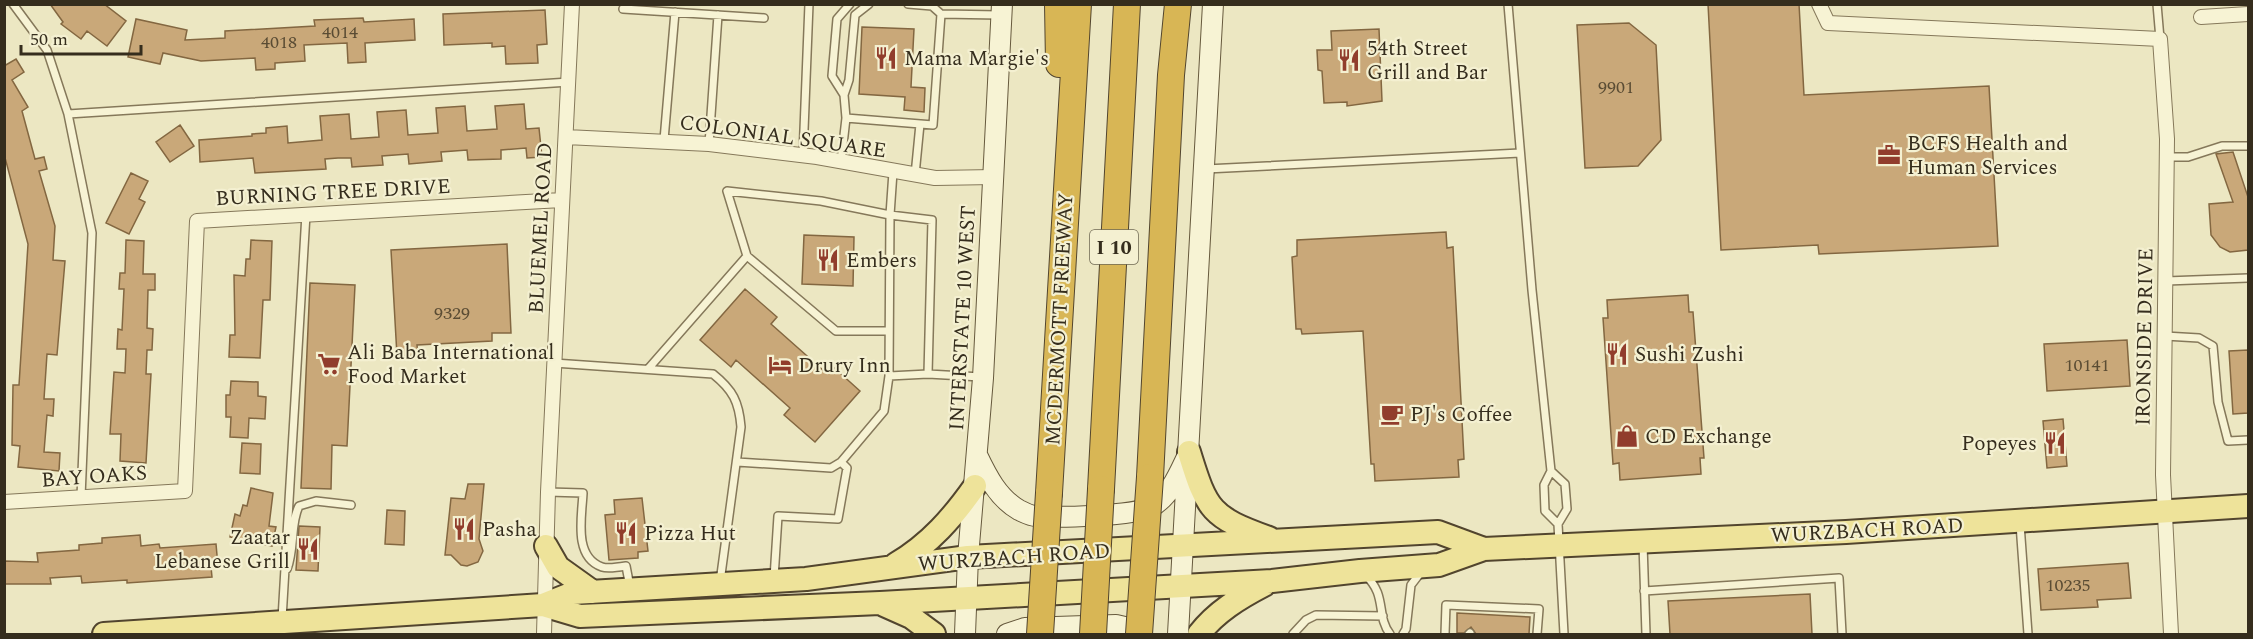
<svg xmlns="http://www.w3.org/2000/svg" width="2253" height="639" font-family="Spectral,serif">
	<rect width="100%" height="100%" fill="#ece7c2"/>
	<path fill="#c9a879" stroke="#836741" stroke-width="1.5" d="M50 4H104L126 21 107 46 87 31 81 39 61 24 63 22Z
		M1708 4H1799L1804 95 1989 86 1998 246 1819 254 1818 245 1721 250Z
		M545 10 547 44 537 45 538 63 506 64 505 46 492 47V43L444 45 443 14Z
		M363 18 364 22 414 19 415 40 365 43 366 62 348 63 347 43 304 45 305 61 275 63V69L256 70 255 58 201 61 163 53 160 64 128 57 136 19 187 30 185 40 225 38V31L315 26 314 20Z
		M1629 23 1656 45 1661 140 1638 166 1585 168 1577 25Z
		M862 27 914 29 911 87 925 88 924 112 904 110 905 97 859 94Z
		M1379 29 1382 101 1347 106V102L1324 103 1322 71 1318 70 1317 50H1332L1331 31Z
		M16 59 24 72 12 80 28 107 22 111 35 159 44 157 47 169 39 171 55 226 53 260 65 261 57 355 47 354 44 399H54L53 416 47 415 44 452 60 453 59 471 18 467 20 446 12 445 13 385H19L28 244 4 154V66Z
		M524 104 526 129 539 128 542 157 527 158 526 148 501 150V159L468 160 467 150 441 152 442 161 409 164 408 154 382 156 383 165 352 167 351 158H338L325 159 326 169 255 173 253 158 200 162 199 140 252 136V134L266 133V128L287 126 288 143 322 140 320 116 349 114 351 139 379 137 377 112 406 110 408 135 438 133 436 108 465 106 467 131 497 129 495 106Z
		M180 125 194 146 170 162 156 142Z
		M2233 152 2248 197V250L2230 252 2220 247 2211 235 2209 204 2233 202 2216 154Z
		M131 173 148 181 139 199 145 202 129 234 106 223Z
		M1446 232 1447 248 1453 247 1464 459 1458 460 1459 477 1375 481 1374 464H1371L1363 331 1302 334 1301 329H1296L1292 257 1297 256V240Z
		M804 235 854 237 853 286 802 284Z
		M126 240 144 241 143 274H155V290H148L147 328 153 329 152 350H147L146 374H151L146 463 120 461 121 434H110L114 372 125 373 126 349H117L118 329 122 330 124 289H119L120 273H125Z
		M251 240 272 241 270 300H263L260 358 229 357 230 335H235L234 275 245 276 246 259H250Z
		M507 244 511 333H492V341L417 345 418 355 397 356 391 250Z
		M310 283 355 285 347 446 332 445 331 489 301 488Z
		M745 289 777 317 771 324 824 371 830 364 860 391 815 442 784 415 790 408 736 360 731 367 700 340Z
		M1688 295 1689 312H1693L1704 458H1700L1701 474 1620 480 1619 463 1613 464 1603 318H1608L1607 300Z
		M2127 340 2130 386 2047 391 2044 344Z
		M2248 350V413L2233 414 2229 351Z
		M231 381 258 382V396L266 397 265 419 249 418 248 438 230 437 231 417H226V395H230Z
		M2063 419 2067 466 2047 468 2043 421Z
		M242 443 261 444 260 474 240 473Z
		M468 484H484L479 539 483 551 478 562 467 566 461 565 451 555H445L451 498 465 499Z
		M251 488 273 493 269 526 276 527 272 546 230 537 235 514 240 516 243 505 247 506Z
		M642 498 648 551 638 552V558L609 560 605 515 615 514 614 500Z
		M387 510 405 511 404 545 385 544Z
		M299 526 320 527 318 571 296 570Z
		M140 535 141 546 159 544 160 548 216 544 218 566 211 567 212 577 127 583V580L82 583 81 576 50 578 51 584H4V561L38 562 37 553 79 550V545L102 543V538Z
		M2128 563 2131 598 2097 600 2098 607 2041 610 2038 569Z
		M1810 594 1812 634H1670L1668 601Z
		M1457 613 1530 617 1529 634H1476L1471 627 1464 633H1457Z"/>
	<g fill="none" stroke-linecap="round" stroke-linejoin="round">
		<g stroke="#85785a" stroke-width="10">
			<path id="service" d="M13 4 47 50 68 114 92 233 81 497
				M1508 4 1532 290 1551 471 1544 485 1545 511 1558 524
				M2157 4 2160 39
				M623 9 764 18
				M941 14 999 15
				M844 95 849 80 855 15 869 4
				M68 114 569 82
				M846 118 933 125 941 14 932 6 908 4
				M664 140 675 12
				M709 144 718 15
				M803 155 809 4
				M2167 157H2188L2222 146H2248
				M841 162 846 118 844 95 832 76 837 19 850 4
				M1206 169 1520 153
				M915 175 920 124
				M747 256 836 331H889
				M2166 281 2248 278
				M2165 336 2199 338 2213 346 2218 402 2228 441 2248 440
				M554 363 713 374C733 390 739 402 741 427L720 582
				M648 369 747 256 727 191 821 201 890 215 932 220 928 374
				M889 376 928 374 981 377
				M737 462 831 468 841 462 884 411 889 376 890 215 893 172
				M1551 471 1565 484 1567 509 1558 524 1564 634
				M548 492 583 493C582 516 573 557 602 567 608 569 620 567 626 566L630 587
				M2020 524 2028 634
				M1643 544 1646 634
				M287 569C295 549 290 524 299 506L316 501 351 505
				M1366 576C1387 595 1376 616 1390 634
				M774 578 778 516 838 519 847 468 841 462
				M1644 591 1839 578 1842 634
				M282 619 306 214
				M1293 634 1306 620 1316 615 1383 616
				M1403 634 1406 629 1411 585 1421 572
				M1445 634 1446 605 1539 609 1537 634
				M1469 634 1470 633"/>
		</g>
		<g stroke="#85785a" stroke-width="16">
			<path id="minor" d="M1819 4 1828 23 2160 39 2167 139 2163 475 2171 634
				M2201 17 2248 14
				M566 137 709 144 817 157 935 178 994 177
				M4 502 185 491 197 221 562 200
				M544 634 548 492 572 4"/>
		</g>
		<g stroke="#66593d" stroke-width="22">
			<path id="secondary" d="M977 455C987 476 998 498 1019 510 1023 512 1031 516 1036 516 1057 518 1134 516 1151 507 1169 497 1178 476 1186 459
				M965 634 968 557 983 378 1002 4
				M1007 634 1025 628 1116 625 1129 628 1138 634
				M1178 634 1213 4"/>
		</g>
		<g stroke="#52452e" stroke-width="26">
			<path id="primary" d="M1189 452C1207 511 1211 517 1269 538
				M546 546 558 567 593 592
				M896 564C930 544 953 517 975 486
				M543 605 580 616 880 603 1272 581 1360 571 1439 565 1484 549 1846 532 2248 506
				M884 605 911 617 934 634
				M104 634 543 605 573 593 806 579 968 557 1438 532 1484 549
				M1199 634C1216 612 1239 598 1264 585"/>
		</g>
		<g stroke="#52452e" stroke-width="28">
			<path id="motorway" d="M1058 4 1059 64
				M1150 477 1171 75 1178 4
				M1101 489 1127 4
				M1049 493 1078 4"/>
		</g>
		<use href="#service" stroke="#f7f3d4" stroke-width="7"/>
		<use href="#minor" stroke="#f7f3d4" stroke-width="14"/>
		<use href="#secondary" stroke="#f7f3d4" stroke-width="20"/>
		<use href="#primary" stroke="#eee39a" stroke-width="22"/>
		<use href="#motorway" stroke="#d8b655" stroke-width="26"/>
		<g stroke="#52452e" stroke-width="28" stroke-linecap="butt">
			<path id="motorway-bridge" d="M1040 634 1049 493
				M1093 634 1101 489
				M1139 634 1150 477"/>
		</g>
		<use href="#motorway-bridge" stroke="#d8b655" stroke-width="26"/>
	</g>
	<defs>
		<g id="restaurant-bare" transform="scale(1.8)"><path d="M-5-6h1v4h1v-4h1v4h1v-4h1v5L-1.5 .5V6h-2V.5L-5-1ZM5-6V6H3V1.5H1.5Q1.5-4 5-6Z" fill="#913d2c" stroke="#f4f0d1" stroke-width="2.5" paint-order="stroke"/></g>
		<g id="office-bare" transform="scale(1.8)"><path d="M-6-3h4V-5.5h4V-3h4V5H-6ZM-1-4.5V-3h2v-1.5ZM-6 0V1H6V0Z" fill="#913d2c" stroke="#f4f0d1" stroke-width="2.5" paint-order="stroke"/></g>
		<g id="supermarket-bare" transform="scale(1.8)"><path d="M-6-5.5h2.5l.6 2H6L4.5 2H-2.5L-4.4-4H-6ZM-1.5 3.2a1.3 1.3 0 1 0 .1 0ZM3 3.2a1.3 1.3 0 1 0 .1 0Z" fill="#913d2c" stroke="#f4f0d1" stroke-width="2.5" paint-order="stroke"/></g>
		<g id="hotel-bare" transform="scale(1.8)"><path d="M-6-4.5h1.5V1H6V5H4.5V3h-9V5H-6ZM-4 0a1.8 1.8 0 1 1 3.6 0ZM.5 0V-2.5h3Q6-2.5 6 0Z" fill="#913d2c" stroke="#f4f0d1" stroke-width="2.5" paint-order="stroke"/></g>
		<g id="cafe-bare" transform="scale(1.8)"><path d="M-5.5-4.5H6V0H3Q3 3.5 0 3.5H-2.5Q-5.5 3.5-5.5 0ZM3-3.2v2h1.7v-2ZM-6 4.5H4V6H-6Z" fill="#913d2c" stroke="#f4f0d1" stroke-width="2.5" paint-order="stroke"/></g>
		<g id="shop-bare" transform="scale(1.8)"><path d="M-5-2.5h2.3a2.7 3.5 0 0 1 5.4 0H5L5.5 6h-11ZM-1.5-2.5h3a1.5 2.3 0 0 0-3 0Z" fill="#913d2c" stroke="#f4f0d1" stroke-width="2.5" paint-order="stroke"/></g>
	</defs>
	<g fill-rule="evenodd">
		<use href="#restaurant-bare" x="886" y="58"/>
		<use href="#restaurant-bare" x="1349" y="60"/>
		<use href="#office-bare" x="1889" y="155"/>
		<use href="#restaurant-bare" x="828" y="260"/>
		<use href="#restaurant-bare" x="1617" y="354"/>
		<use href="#supermarket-bare" x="329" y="364"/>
		<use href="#hotel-bare" x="780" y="365"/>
		<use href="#cafe-bare" x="1392" y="414"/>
		<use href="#shop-bare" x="1627" y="436"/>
		<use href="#restaurant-bare" x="2055" y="443"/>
		<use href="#restaurant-bare" x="464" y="529"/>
		<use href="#restaurant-bare" x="626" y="533"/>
		<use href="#restaurant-bare" x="308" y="549"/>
	</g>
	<g text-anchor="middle" stroke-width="4.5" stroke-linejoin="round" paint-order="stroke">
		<g font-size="18" fill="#5a4c34">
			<text x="340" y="38">4014</text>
			<text x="279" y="48">4018</text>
			<text x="1616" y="93">9901</text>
			<text x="452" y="319">9329</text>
			<text x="2087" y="371">10141</text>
			<text x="2068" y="591">10235</text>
		</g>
		<rect fill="#f4f0d1" stroke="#6e6853" stroke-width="1.5" x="1090" y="230" width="48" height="34" rx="4.5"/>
		<g font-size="20" font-weight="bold" fill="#352d1d">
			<text x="1114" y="254">I 10</text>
		</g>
		<g font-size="21" fill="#352d1d" stroke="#f4f0d1" text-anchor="start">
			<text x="1367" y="55">54th Street<tspan x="1367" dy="24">Grill and Bar</tspan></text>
			<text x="904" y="65">Mama Margie's</text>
			<text x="1907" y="150">BCFS Health and<tspan x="1907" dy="24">Human Services</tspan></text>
			<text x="846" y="267">Embers</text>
			<text x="347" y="359">Ali Baba International<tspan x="347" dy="24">Food Market</tspan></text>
			<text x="1635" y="361">Sushi Zushi</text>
			<text x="798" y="372">Drury Inn</text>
			<text x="1410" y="421">PJ's Coffee</text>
			<text x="1645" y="443">CD Exchange</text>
			<text x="2037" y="450" text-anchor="end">Popeyes</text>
			<text x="482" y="536">Pasha</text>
			<text x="644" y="540">Pizza Hut</text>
			<text x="290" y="544" text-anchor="end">Zaatar<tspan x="290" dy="24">Lebanese Grill</tspan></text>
		</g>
		<g font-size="21" fill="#352d1d" stroke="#f4f0d1">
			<text transform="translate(783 136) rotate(8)" y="7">COLONIAL SQUARE</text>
			<text transform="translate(333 192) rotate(-3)" y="7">BURNING TREE DRIVE</text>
			<text transform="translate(540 228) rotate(-87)" y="7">BLUEMEL ROAD</text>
			<text transform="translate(962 318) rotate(-87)" y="7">INTERSTATE 10 WEST</text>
			<text transform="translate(1059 319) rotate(-87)" y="7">MCDERMOTT FREEWAY</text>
			<text transform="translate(2144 337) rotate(-89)" y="7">IRONSIDE DRIVE</text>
			<text transform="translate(94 476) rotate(-4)" y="7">BAY OAKS</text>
			<text transform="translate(1867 530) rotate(-3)" y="7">WURZBACH ROAD</text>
			<text transform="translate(1014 557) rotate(-4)" y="7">WURZBACH ROAD</text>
		</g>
	</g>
	<rect width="2253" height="639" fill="none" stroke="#352d1d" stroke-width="12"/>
	<path d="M21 45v9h120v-9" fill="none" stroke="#352d1d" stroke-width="3"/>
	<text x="30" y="45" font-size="18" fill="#352d1d" stroke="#f4f0d1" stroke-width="4.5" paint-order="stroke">50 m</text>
</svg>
